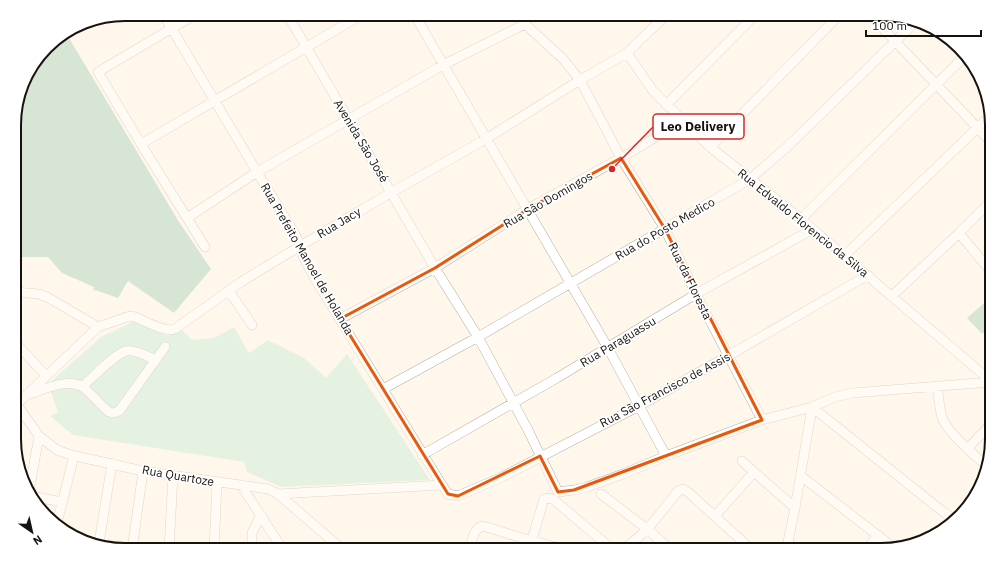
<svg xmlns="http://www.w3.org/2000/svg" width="1006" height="564" font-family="'IBM Plex Sans',sans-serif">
	<rect width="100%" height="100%" fill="#fff7eb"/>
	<path fill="#c6ecd6" d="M134 321 168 336 182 330 192 340 214 338 234 327 249 353 268 340 304 358 326 378 347 354 430 480 281 487 247 472 244 462 73 435 50 416 58 412 48 384 101 337Z"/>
	<path fill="#a7d1b9" d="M66 33 179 222 211 269 174 313 128 281 118 298 95 290 93 291 94 287 62 273 48 257H15V111L26 76 52 42Z
		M992 296V326L982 334 967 318Z"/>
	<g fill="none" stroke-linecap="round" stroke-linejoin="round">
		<g stroke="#b5aea3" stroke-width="10">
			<path id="minor" d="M163 14 257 172 289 224 296 236 304 258 315 279 442 485 448 494 458 496 502 477 639 406 728 356 868 275
				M196 14 98 72 141 144 205 247
				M287 14 435 268 478 337 528 430 558 492 574 490 587 487 623 474 666 456 762 420 812 407 835 397 852 393 991 382
				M414 14 608 348 666 456
				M869 14 992 143
				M627 53 653 91 710 147 801 219 992 382
				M666 105 756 14
				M141 144 363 14
				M710 147 840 14
				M187 218 257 172 443 65 525 24 563 59 580 80 621 158 665 229 696 294 762 420
				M801 219 965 56
				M959 233 992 273
				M844 256 991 115
				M229 291 252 325
				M15 292 39 294 49 298 98 327
				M892 296 959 233 992 200
				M340 319 435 268 528 209 621 158 683 121
				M15 342 46 376
				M937 386C939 396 939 407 942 417 946 431 974 455 986 465
				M82 387C91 379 116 353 126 351 135 349 148 357 156 360
				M383 389 478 337 750 179 787 147 914 23
				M30 394C45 389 69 377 84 388 93 395 100 405 109 412L113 413 119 411 122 407 165 347
				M15 402 39 436 57 450 71 455 143 471 268 489 278 494 343 550
				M17 404 98 327 130 316 135 317C145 321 166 333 175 329L241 282 300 246 392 192 486 139 580 80 627 53 667 14
				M812 407 937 507 953 519
				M967 449 992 423
				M422 455 557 378 696 294 813 229
				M742 461 754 472 795 508
				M801 476 894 548
				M241 485 283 550
				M29 491 39 436
				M278 494 442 485
				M601 494 647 529 671 550
				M31 496 62 502
				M715 516 754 472
				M57 523 74 456
				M788 542 797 550
				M99 543 112 463
				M132 550 143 471
				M169 550 173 475
				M214 550 217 483
				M252 550V533L261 515
				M470 550C472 541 473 528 483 526L532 541 568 550
				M529 550 544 499 550 498 554 500 613 550
				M619 550C641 542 664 508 679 490L683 489 688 492 752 550
				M784 550 788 542 795 508 812 407
				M866 550 878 535"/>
		</g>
		<use href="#minor" stroke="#fff" stroke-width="9"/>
	</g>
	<path d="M0 0H1006V564H0ZM621 158 665 229 762 420 574 490 558 492 540 456 458 496 448 494 340 319 435 268 528 209Z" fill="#fff7eb" fill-opacity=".55" fill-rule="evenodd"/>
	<path fill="none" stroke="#e8590c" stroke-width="3" stroke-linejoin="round" d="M621 158 665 229 762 420 574 490 558 492 540 456 458 496 448 494 340 319 435 268 528 209Z"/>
	<g text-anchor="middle" stroke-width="3.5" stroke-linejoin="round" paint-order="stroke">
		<g font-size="12" fill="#16130f" stroke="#fff">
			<text transform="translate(361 141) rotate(59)" y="4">Avenida São José</text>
			<text transform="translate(548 200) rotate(-30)" y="4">Rua São Domingos</text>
			<text transform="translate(339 223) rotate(-31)" y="4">Rua Jacy</text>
			<text transform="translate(803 223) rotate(39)" y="4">Rua Edvaldo Florencio da Silva</text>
			<text transform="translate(665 229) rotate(-30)" y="4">Rua do Posto Medico</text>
			<text transform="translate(307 259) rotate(60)" y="4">Rua Prefeito Manoel de Holanda</text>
			<text transform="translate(690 281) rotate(64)" y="4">Rua da Floresta</text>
			<text transform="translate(618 342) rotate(-31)" y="4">Rua Paraguassu</text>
			<text transform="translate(665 390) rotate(-28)" y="4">Rua São Francisco de Assis</text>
			<text transform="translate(178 476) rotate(10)" y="4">Rua Quartoze</text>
		</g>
	</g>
	<path d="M0 0H1006V564H0ZM125 21H881A104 104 0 0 1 985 125V439A104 104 0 0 1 881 543H125A104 104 0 0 1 21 439V125A104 104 0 0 1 125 21Z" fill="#fff" fill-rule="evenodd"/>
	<path fill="none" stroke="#16130f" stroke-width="2" d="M125 21H881A104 104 0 0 1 985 125V439A104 104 0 0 1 881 543H125A104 104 0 0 1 21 439V125A104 104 0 0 1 125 21Z"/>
	<path fill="none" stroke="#d62828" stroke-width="1.5" d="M612 169L653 127"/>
	<circle fill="#d62828" stroke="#fff" stroke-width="1.5" cx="612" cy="169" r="4"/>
	<rect fill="#fff" stroke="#d62828" stroke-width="1.5" x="653" y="114" width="91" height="25" rx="4"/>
	<g font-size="13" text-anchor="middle" font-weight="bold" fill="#16130f">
		<text x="698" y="131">Leo Delivery</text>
	</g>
	<g transform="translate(32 532) rotate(146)" stroke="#ffffff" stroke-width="3" paint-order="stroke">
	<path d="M0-3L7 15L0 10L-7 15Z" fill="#16130f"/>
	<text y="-6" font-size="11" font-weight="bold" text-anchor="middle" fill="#16130f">N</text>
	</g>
	<path d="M866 30v6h115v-6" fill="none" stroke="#16130f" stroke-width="2"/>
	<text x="872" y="30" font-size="12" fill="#16130f" stroke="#ffffff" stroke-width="3" paint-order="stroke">100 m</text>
</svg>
